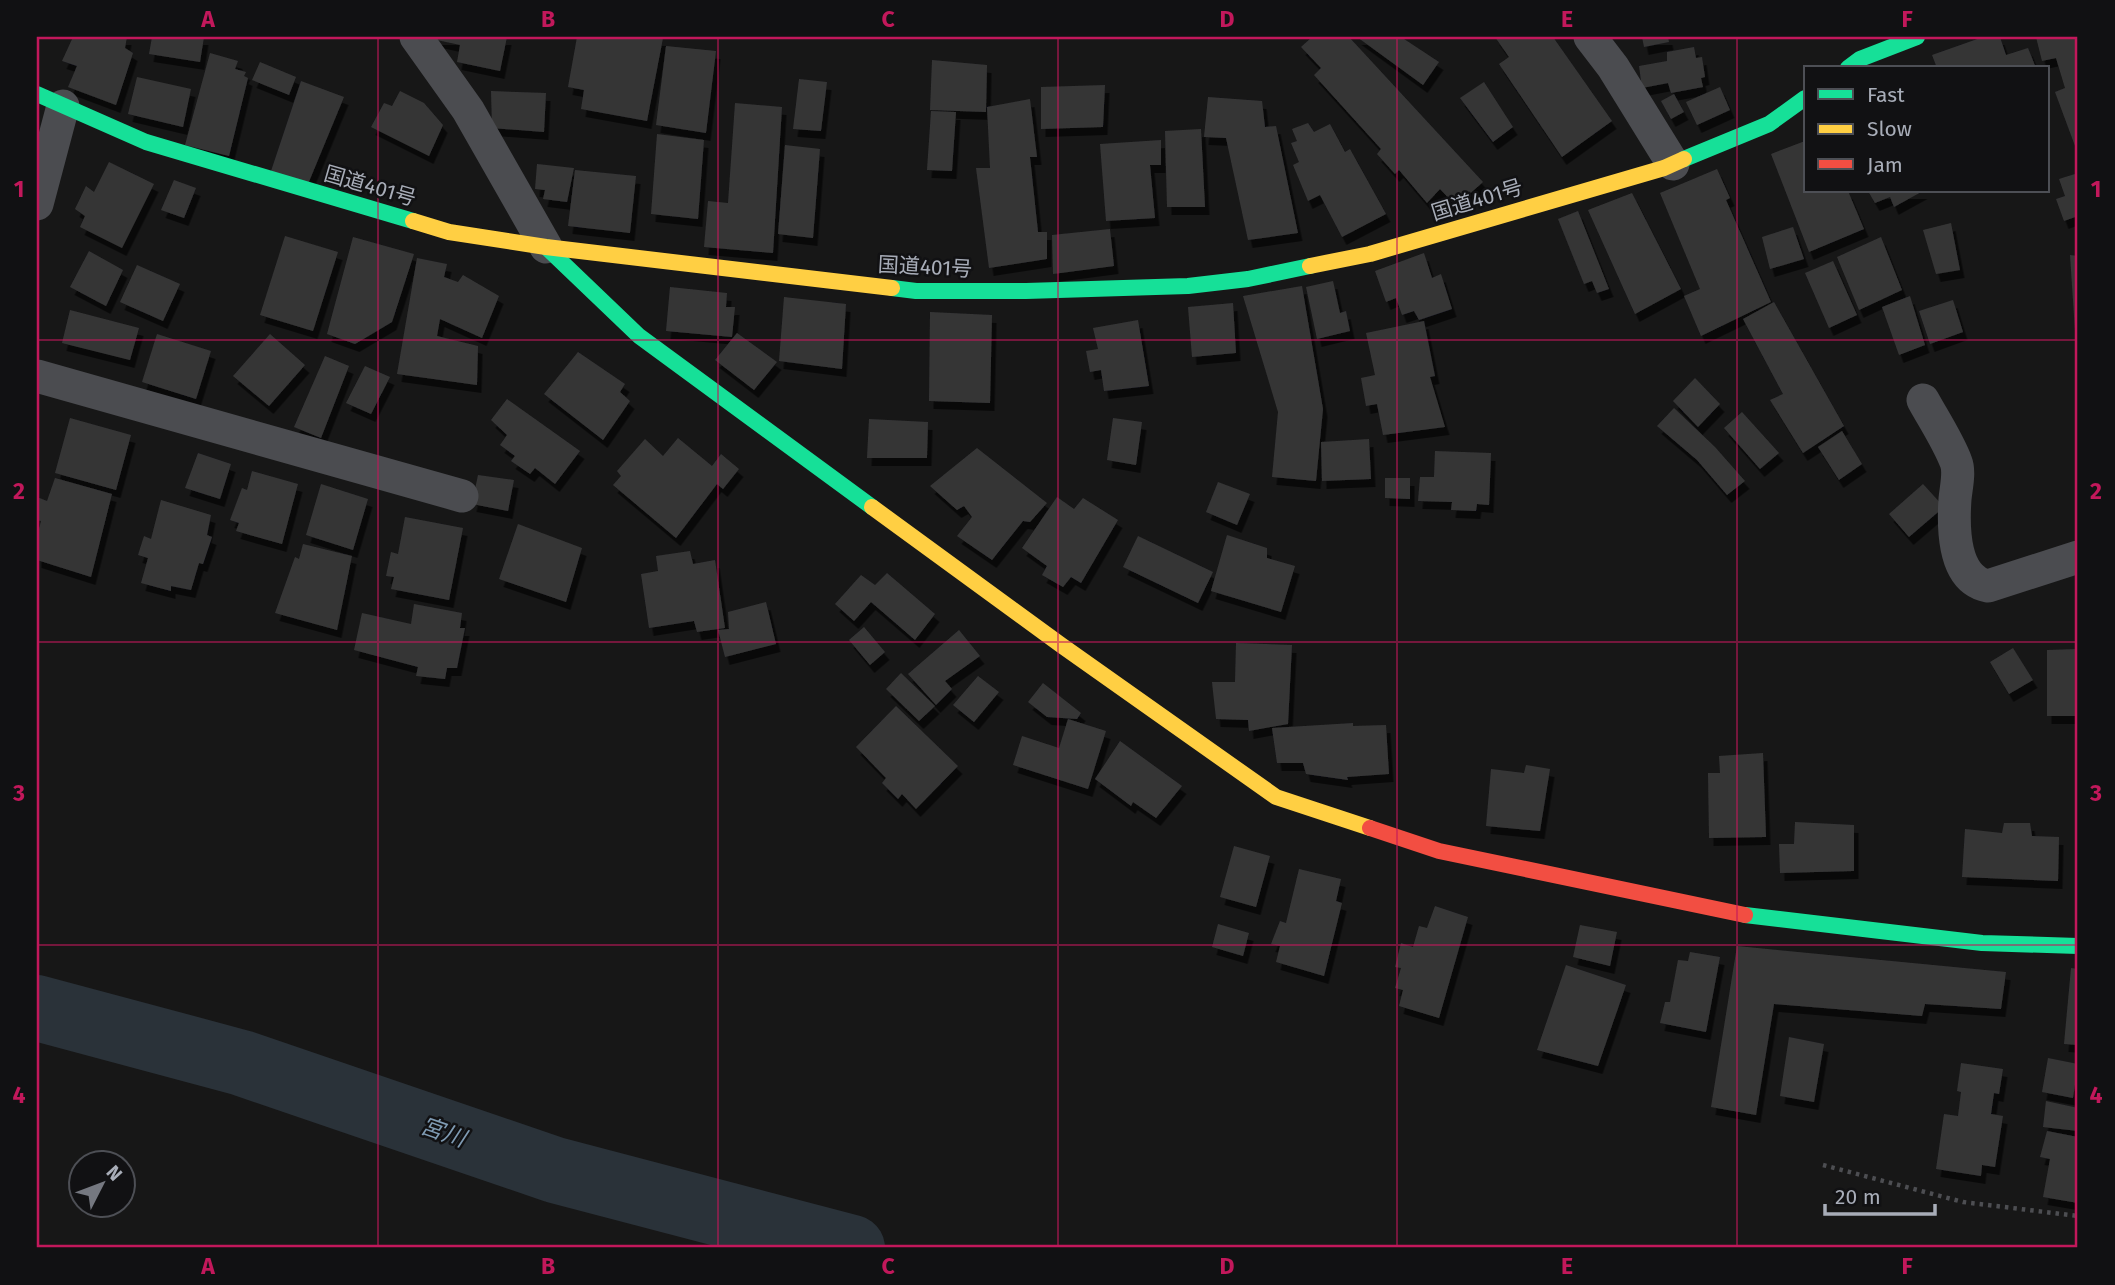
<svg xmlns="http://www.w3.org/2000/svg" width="2115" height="1285" font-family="'Fira Sans','Noto Sans JP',sans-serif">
	<defs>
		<filter id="shadow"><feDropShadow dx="4.5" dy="8" stdDeviation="0" flood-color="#0009"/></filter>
	</defs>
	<rect width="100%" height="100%" fill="#171717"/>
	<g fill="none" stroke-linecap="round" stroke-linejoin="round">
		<path stroke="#2a3239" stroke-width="66" d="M37 1008 242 1063 555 1170 852 1248"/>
	</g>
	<path fill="#353536" filter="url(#shadow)" d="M73 37H127L125 48 133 53 116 105 68 87 77 66 62 61Z
		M152 37H204L200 62 149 54Z
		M437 37H507L500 71 457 62 460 45 437 40Z
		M577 37 663 38 647 121 581 109 584 90 568 87Z
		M1312 37H1349L1483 182 1456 206 1440 189 1427 203 1399 170 1395 174 1377 154 1381 149 1314 75 1321 68 1301 47Z
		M1357 37H1401L1439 62 1423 85Z
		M1495 37H1553L1612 121 1562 157 1499 64 1509 57Z
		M1642 37H1668L1669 42 1644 47Z
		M1983 37H2000L2006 55 2028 48 2036 68H1937L1932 55Z
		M2036 37H2078V154L2055 92 2065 88 2056 58 2042 61Z
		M666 46 716 51 706 133 656 125Z
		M1694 47 1696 58 1702 57 1705 77 1701 78 1703 87 1671 93 1668 83 1642 88 1639 66 1667 61V52Z
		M210 53 238 61 235 69 246 72 244 76 248 78 229 156 185 145Z
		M932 60 987 65 986 112 930 110Z
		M260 62 296 77 289 95 252 80Z
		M137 77 191 89 183 127 128 114Z
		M799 79 827 82 821 131 793 129Z
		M301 81 344 97 308 184 271 171Z
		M1484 82 1513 127 1493 142 1460 98Z
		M1105 85 1103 127 1041 129V87Z
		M1720 87 1730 110 1697 125 1686 102Z
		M400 91 424 103 443 125 429 156 371 127 384 103 392 106Z
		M491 91 546 93 544 132 492 128Z
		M1674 94 1684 112 1671 119 1661 101Z
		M1208 97 1262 101 1265 127 1276 126 1298 233 1248 240 1226 138 1204 137Z
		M1030 99 1037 157H1030L1038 232H1047V259L989 268 976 168H990L987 107Z
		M735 103 782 107 773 253 704 247 708 201 728 203Z
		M931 111 956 112 952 171 927 170Z
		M1308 123 1314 132 1330 124 1345 152 1350 149 1386 214 1342 237 1320 195 1308 201 1293 165 1299 162 1291 143 1297 141 1292 129Z
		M1201 129 1205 207H1167L1165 131Z
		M657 134 704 140 698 219 651 214Z
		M1161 140V165H1150L1155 218 1106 221 1100 144Z
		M1805 141V191H1848L1864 229 1809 252 1771 154Z
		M785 145 820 149 813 238 778 234Z
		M109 162 154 184 122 248 80 227 85 216 75 209 86 186 94 192Z
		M537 164 574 168 567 202 543 199 545 190 535 189Z
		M1717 169 1730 198 1726 200 1771 302 1701 336 1684 296 1700 289 1660 193Z
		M575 170 636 176 630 233 568 226Z
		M2075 174 2078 183V216L2064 221 2056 199 2065 196 2059 179Z
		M174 180 196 188 184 218 161 210Z
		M1868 191H1923L1894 207 1890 197 1875 203Z
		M1632 193 1681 289 1635 314 1588 210Z
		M1578 211 1609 289 1597 293 1592 281 1584 284 1558 219Z
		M1951 223 1960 270 1936 274 1923 230Z
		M1793 227 1804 259 1770 269 1762 237Z
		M1110 229 1114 266 1053 274 1052 235Z
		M285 236 338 252 313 331 260 315Z
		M353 237 414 254 392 322 355 344 327 334Z
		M1881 237 1902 290 1859 310 1837 257Z
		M89 251 123 270 106 306 70 287Z
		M1424 253 1432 278 1441 274 1452 309 1419 320 1414 311 1402 315 1396 298 1386 302 1375 271Z
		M2070 255 2078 256V346H2076Z
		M417 258 447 264 444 277 458 282 463 275 499 296 482 338 440 319 437 336 478 346 477 385 397 374Z
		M1833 261 1857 315 1829 328 1805 273Z
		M137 265 180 284 163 321 120 302Z
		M1333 281 1340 313 1346 311 1350 331 1317 339 1306 287Z
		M1302 286 1323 409 1316 481 1272 477 1278 412 1243 296Z
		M670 287 727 293 726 307H735L732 337 666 331Z
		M1910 296 1925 345 1899 355 1882 307Z
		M784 297 846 304 842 369 779 361Z
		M1953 300 1963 332 1930 344 1919 311Z
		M1774 302 1844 426 1803 453 1770 400 1783 394 1743 319Z
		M1233 303 1236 353 1192 357 1188 307Z
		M70 310 139 328 130 360 62 343Z
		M930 312 992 315 990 403 929 401Z
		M1138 320 1149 386 1104 391 1101 370 1090 372 1086 351 1098 349 1093 328Z
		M1424 321 1435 376 1430 377 1445 427 1383 435 1377 404 1366 406 1361 378 1375 375 1366 333Z
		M737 333 777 362 754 390 715 360Z
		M157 334 211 351 196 399 142 382Z
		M270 334 305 365 269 406 233 376Z
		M578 352 625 384 620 392 630 401 603 440 544 394Z
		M325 356 349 366 321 438 294 427Z
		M365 366 390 377 371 414 346 403Z
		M1695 378 1720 404 1698 427 1673 401Z
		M507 399 580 451 555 484 535 468 530 474 511 461 515 456 500 445 507 435 491 420Z
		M1674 408 1715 447 1745 481 1727 495 1697 460 1657 426Z
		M1742 412 1779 453 1760 469 1724 428Z
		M70 418 131 435 116 490 55 473Z
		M1113 418 1142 422 1136 465 1107 460Z
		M869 419 928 422 927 458H867Z
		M1842 431 1862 464 1839 480 1818 447Z
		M678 438 712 466 721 454 739 469 723 489 717 484 676 538 613 485 621 476 617 471 645 439 663 456Z
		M1369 439 1371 479 1322 481 1321 442Z
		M977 448 1047 503 1030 522 1023 521 992 560 957 536 972 517 964 506 957 510 930 486Z
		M1435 451 1491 453 1489 505 1477 504 1476 511 1451 510 1452 502 1418 501 1420 477H1434Z
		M198 453 231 464 220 499 185 488Z
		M252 471 298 484 282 544 236 531 239 523 230 520 242 488 247 490Z
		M478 475 514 480 508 511 472 504Z
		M55 478 112 494 91 577 37 560V537L41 521 37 520V497L47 501Z
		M1385 478H1410V499L1385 498Z
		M1218 482 1250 494 1237 525 1206 512Z
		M321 484 368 499 353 550 306 535Z
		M1923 484 1944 507 1909 537 1889 514Z
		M1057 497 1074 509 1083 498 1118 520 1081 583 1071 577 1063 587 1042 575 1047 566 1022 548Z
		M161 500 211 515 207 535 212 537 203 564 199 563 191 590 171 586V591L141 583 148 558 138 555 144 536 151 539Z
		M405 517 463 528 449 600 391 589 394 577 386 576 391 552 398 554Z
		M518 524 582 548 566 602 499 579Z
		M1227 535 1267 548V558L1295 566 1281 612 1211 591Z
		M1138 536 1213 572 1198 603 1123 567Z
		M303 544 352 556 337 630 275 613 295 557 299 559Z
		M690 551 693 564 715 560 725 628 697 632 694 621 649 628 641 574 658 571 656 556Z
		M887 573 935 614 915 640 871 602 854 621 835 604 861 575 875 585Z
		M766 602 776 644 725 657 718 630 729 629 728 612Z
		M414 604 462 613 460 628H465L457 668H447L445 679 416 676 418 667 354 650 362 613 411 624Z
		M864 627 885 652 870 665 849 640Z
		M959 630 980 656 945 681 952 689 936 705 908 674Z
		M1236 643 1292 645 1288 724 1249 731 1248 720 1216 719 1212 682H1235Z
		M2013 648 2033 680 2009 694 1990 662Z
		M2078 649V716H2047V650Z
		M901 673 935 706 919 721 886 689Z
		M978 676 999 692 974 722 953 705Z
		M1043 683 1081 713 1077 719 1047 717 1028 702Z
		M896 706 958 766 916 809 902 794 898 799 882 783 886 778 856 747Z
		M1068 719 1106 731 1088 789 1013 765 1022 736 1059 748Z
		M1353 723V726L1386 725 1389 774 1347 777 1348 780 1306 774 1303 763H1277L1272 728Z
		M1120 741 1182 786 1156 818 1133 802 1131 806 1095 779Z
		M1763 753 1766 837 1709 838 1708 773H1720L1719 756Z
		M1526 765 1550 769 1540 831 1486 826 1491 769 1524 773Z
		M1795 822 1854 825V871L1780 873 1779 844H1794Z
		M2004 823H2030L2032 836 2059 837 2058 881 1962 877 1965 829 2002 833Z
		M1234 846 1270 856 1256 907 1220 897Z
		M1299 869 1341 879 1336 901 1342 903 1324 976 1276 962 1280 946 1271 944 1280 921 1286 923Z
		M1435 906 1468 917 1439 1018 1399 1006 1403 990 1395 988 1401 968 1395 967 1401 943 1413 947 1419 926 1427 928Z
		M1218 924 1249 933 1243 956 1212 947Z
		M1580 925 1617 932 1610 966 1573 957Z
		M1737 946 2006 972 2001 1009 1925 1004 1922 1016 1774 1004 1756 1115 1711 1107Z
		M1690 952 1720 957 1706 1032 1660 1023 1665 1002H1670L1678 960 1688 961Z
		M1566 965 1626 985 1598 1066 1537 1050Z
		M2071 968 2078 969V1045L2064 1044Z
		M1789 1037 1824 1044 1814 1102 1780 1096Z
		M2048 1058 2078 1064 2073 1098 2042 1092Z
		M1961 1063 2003 1069 1999 1094 1994 1093 1991 1114 2003 1116 1995 1167 1982 1165 1981 1176 1936 1169 1944 1114 1958 1116 1961 1092 1957 1091Z
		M2046 1101 2078 1108V1131L2043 1127Z
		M2047 1131 2078 1137V1203L2043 1197 2050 1159 2040 1157Z"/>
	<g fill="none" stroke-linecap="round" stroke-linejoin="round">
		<path stroke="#4d4e52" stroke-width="4.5" stroke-dasharray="3.5 5" stroke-linecap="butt" d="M1823 1165 1963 1202 2078 1216"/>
		<path stroke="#4b4c50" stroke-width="33" d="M416 37 468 110 546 247
			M1590 37 1613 67 1673 164
			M37 204 63 106
			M37 376 462 496
			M1923 400C1934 420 1948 441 1956 462 1960 472 1956 488 1955 499 1953 528 1953 579 1988 586L2078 557"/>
		<path stroke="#16e098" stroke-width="16" d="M1848 68 1860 59 1917 37
			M37 94 146 142 413 221
			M1684 159 1769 124 1805 98
			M546 247 639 336 872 507
			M892 288 916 291H1026L1188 286 1248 279 1310 266
			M1745 915 1982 943 2078 946"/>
		<path stroke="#ffcf43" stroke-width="16" d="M413 221 449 232 546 247 892 288
			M1310 266 1370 254 1664 168 1684 159
			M872 507 1061 645 1276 797 1370 828"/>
		<path stroke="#f24e42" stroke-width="16" d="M1370 828 1439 851 1745 915"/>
	</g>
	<path fill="none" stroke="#c2185b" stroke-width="2" stroke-opacity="0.55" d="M378 37V1248M718 37V1248M1058 37V1248M1397 37V1248M1737 37V1248M37 340H2078M37 642H2078M37 945H2078"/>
	<g text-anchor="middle" stroke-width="5" stroke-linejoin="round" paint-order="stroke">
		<g font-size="21" fill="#a8adb8" stroke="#111113">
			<text transform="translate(370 186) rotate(16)" y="7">国道401号</text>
			<text transform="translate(1477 200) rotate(-17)" y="7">国道401号</text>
			<text transform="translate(925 267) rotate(3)" y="7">国道401号</text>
		</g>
		<g font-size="23" font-style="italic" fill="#7f9bb3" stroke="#111113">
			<text transform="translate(443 1132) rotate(19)" y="8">宮川</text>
		</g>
	</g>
	<rect width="2115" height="1285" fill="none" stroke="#111113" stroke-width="77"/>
	<rect x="1804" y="66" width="245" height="126" fill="#111113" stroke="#4d4f55" stroke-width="2"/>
	<rect x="1818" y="89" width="35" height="10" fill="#16e098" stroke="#4d4f55" stroke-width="2"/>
	<text x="1867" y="102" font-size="21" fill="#a8adb8">Fast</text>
	<rect x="1818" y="124" width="35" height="10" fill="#ffcf43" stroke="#4d4f55" stroke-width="2"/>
	<text x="1867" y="136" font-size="21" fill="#a8adb8">Slow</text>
	<rect x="1818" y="159" width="35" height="10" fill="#f24e42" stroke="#4d4f55" stroke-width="2"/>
	<text x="1867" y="172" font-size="21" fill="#a8adb8">Jam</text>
	<g transform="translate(102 1184) rotate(48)"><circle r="33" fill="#111113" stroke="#4d4f55" stroke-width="2"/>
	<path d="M0-5L12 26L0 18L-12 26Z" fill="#757880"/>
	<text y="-10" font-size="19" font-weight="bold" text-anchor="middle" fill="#a8adb8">N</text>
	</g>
	<path d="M1825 1204v10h110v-10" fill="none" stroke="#a8adb8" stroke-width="3.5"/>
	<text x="1835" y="1204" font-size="21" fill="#a8adb8" stroke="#111113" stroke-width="5" paint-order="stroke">20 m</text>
	<rect x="38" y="38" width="2038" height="1208" fill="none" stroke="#c2185b" stroke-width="2.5"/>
	<g font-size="23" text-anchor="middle" font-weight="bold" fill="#c2185b">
		<text x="208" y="27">A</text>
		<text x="548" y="27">B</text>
		<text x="888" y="27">C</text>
		<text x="1227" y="27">D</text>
		<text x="1567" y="27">E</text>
		<text x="1907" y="27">F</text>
		<text x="19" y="197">1</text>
		<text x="2096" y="197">1</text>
		<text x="19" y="499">2</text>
		<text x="2096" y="499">2</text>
		<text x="19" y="801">3</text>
		<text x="2096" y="801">3</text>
		<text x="19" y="1103">4</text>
		<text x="2096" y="1103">4</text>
		<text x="208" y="1274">A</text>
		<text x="548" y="1274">B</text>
		<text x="888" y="1274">C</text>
		<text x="1227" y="1274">D</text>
		<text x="1567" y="1274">E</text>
		<text x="1907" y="1274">F</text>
	</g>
</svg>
